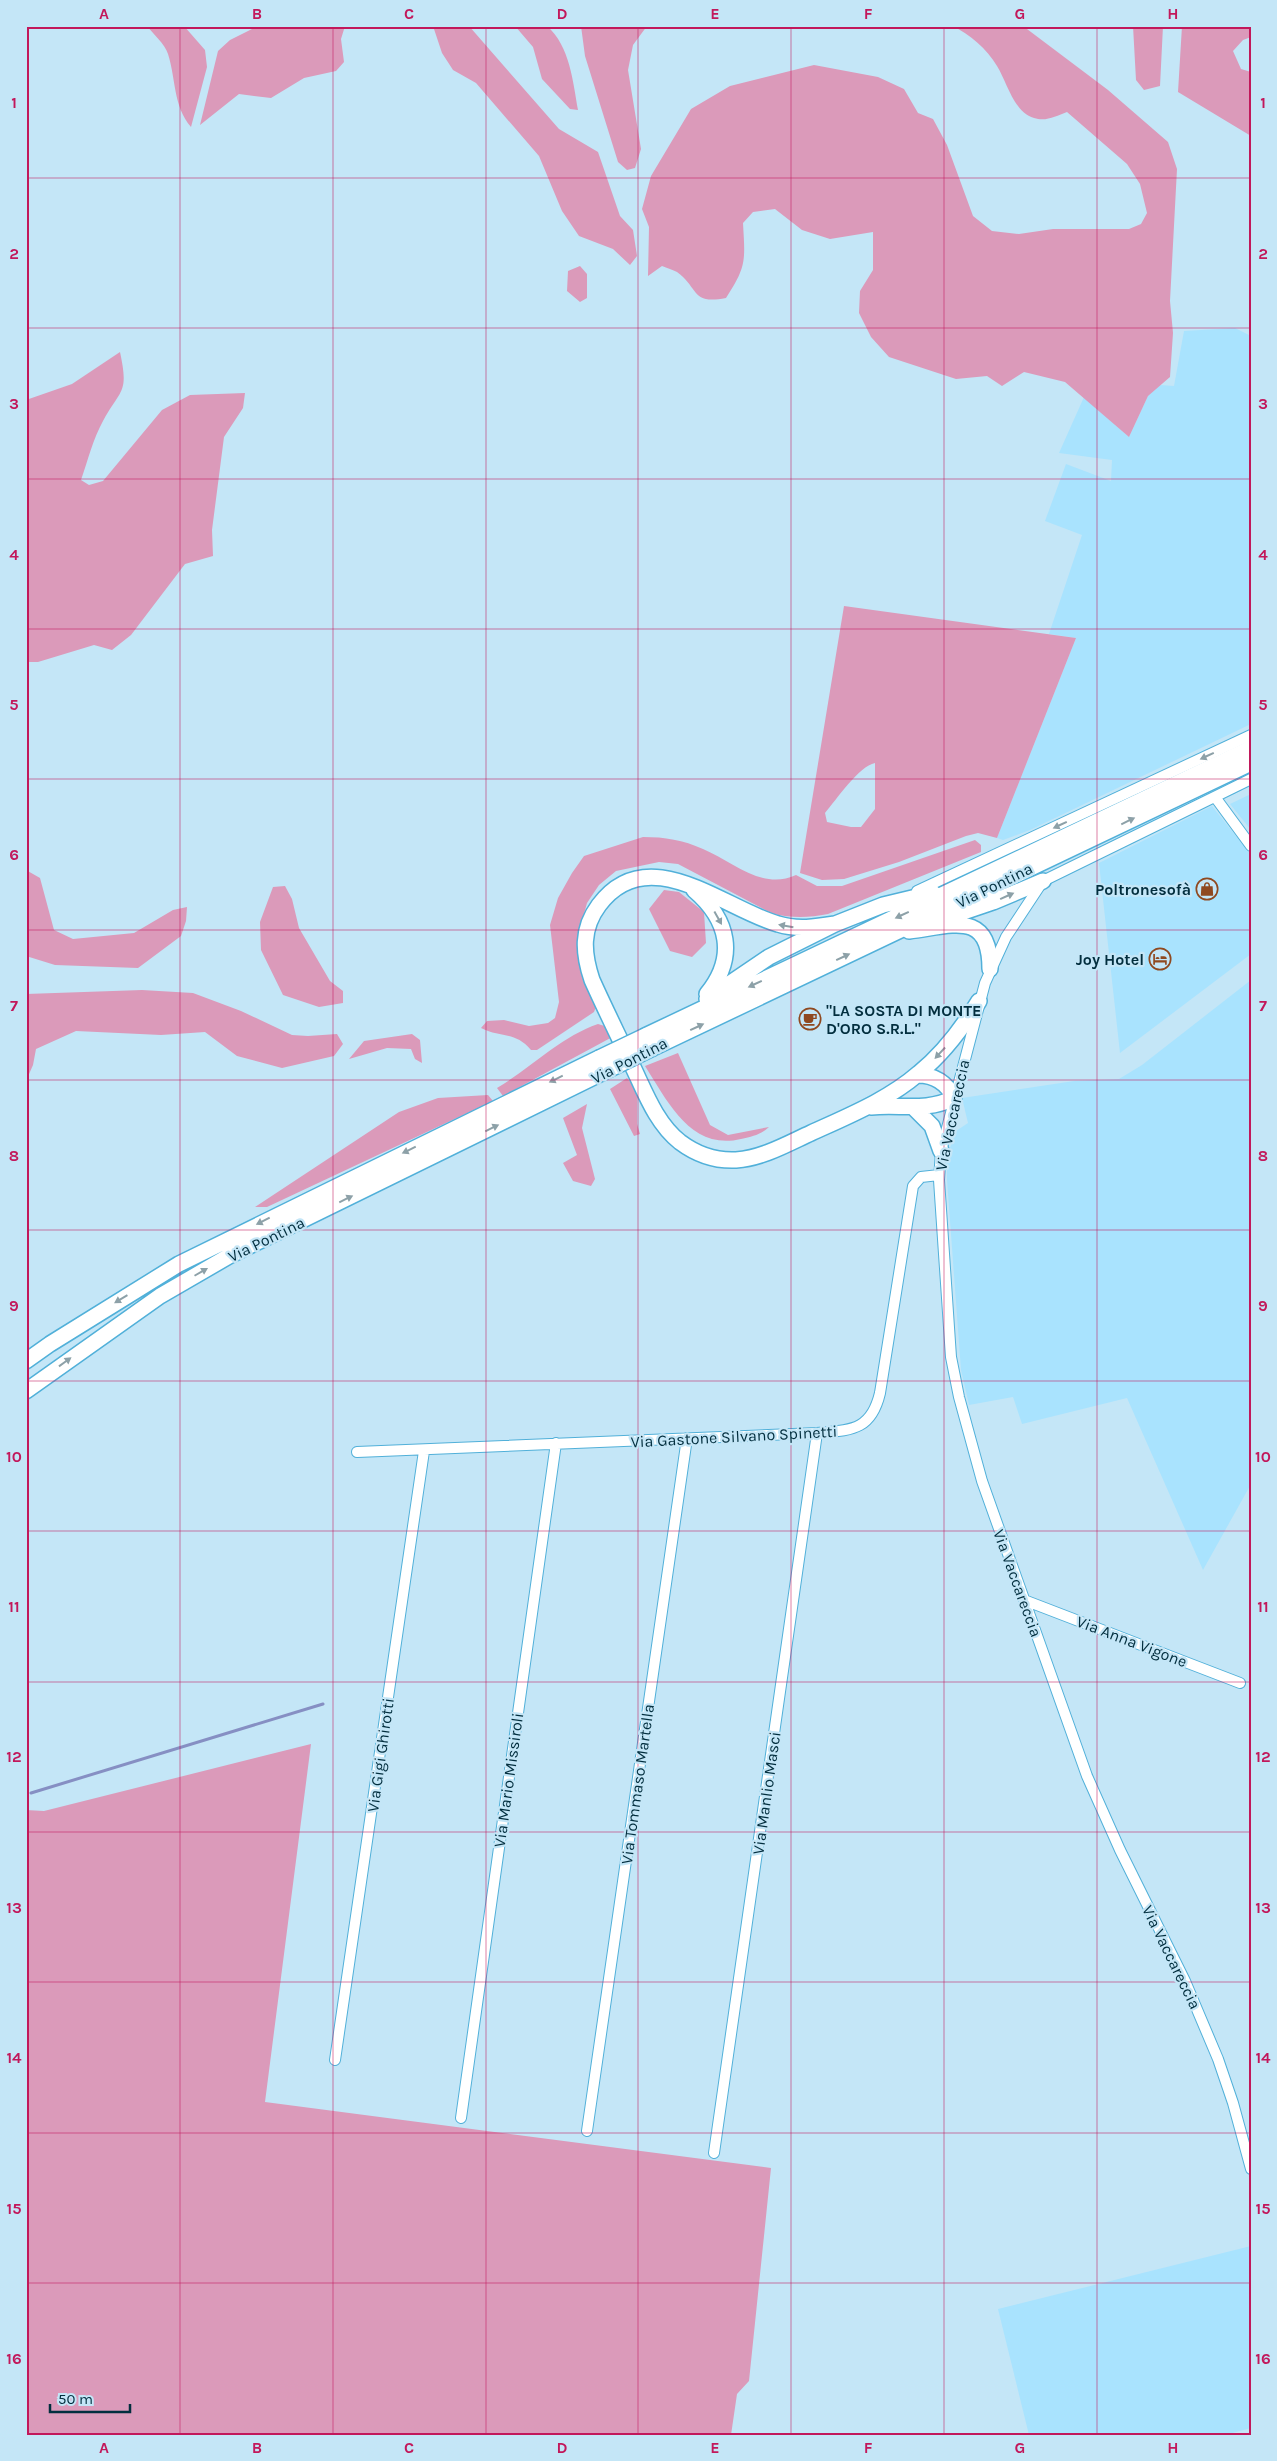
<svg xmlns="http://www.w3.org/2000/svg" width="1277" height="2461" font-family="Karla,sans-serif">
	<rect width="100%" height="100%" fill="#c4e6f7"/>
	<path fill="#a9e3fe" d="M1235 328 1251 336V724L1030 830 1003 840 997 838 1076 638 1049 634 1082 535 1045 521 1066 464 1111 481 1112 460 1059 453 1084 397 1129 437 1148 396 1160 385 1174 386 1184 331Z
		M1251 794V830L1230 804Z
		M1212 806 1251 855V954L1120 1053 1099 863Z
		M1251 980V1484L1203 1570 1127 1398 1022 1424 1013 1397 969 1405 961 1370 947 1180V1156L956 1131 968 1123 962 1098 1074 1081 1119 1079 1142 1065Z
		M1251 2246V2428L1225 2435H1029L998 2309Z"/>
	<path fill="#db9aba" fill-rule="evenodd" d="M147 26H184L205 50 207 67 191 127C173 106 176 79 168 54 165 44 153 34 147 26Z
		M258 26H345L341 39 344 62 336 71 304 78 271 98 239 94 200 125 218 51 230 40Z
		M433 26H469L559 129 598 152 620 216 633 230 637 256 630 265 613 249 579 236 562 211 539 156 476 83 453 70 442 53Z
		M515 26H547C570 46 573 82 578 110L570 109 542 79 533 47Z
		M581 26H647L633 45 628 70 641 149 635 168 627 170 618 162 585 56Z
		M952 26H1023L1108 90 1168 142 1177 169 1170 301 1173 333 1170 377 1148 396 1129 437 1065 382 1024 372 1002 386 987 376 956 379 889 357 871 337 859 313 860 291 873 270V232L830 239 802 230 775 209 753 212 743 223C745 260 747 266 726 298 691 305 699 288 677 272 673 270 667 268 662 266L648 276 649 227 642 209 651 176 691 109 730 86 814 65 878 77 904 89 918 113 933 119 947 145 973 216 992 231 1019 234 1053 229H1129L1141 224 1147 213 1140 184 1127 164 1067 112C1056 116 1046 122 1034 118 1014 113 1007 82 997 66 987 49 970 34 952 26Z
		M1133 26H1163L1160 86 1144 90 1136 80Z
		M1182 26H1251V37L1243 40 1233 51 1241 69 1251 72V136L1178 92Z
		M580 266 587 274V298L580 302 567 291 568 271Z
		M120 352C129 394 121 388 103 421 93 439 88 460 81 480L89 485 103 481 162 410 190 395 245 393 243 408 224 437 212 530 213 556 185 564 131 635 112 650 94 645 38 662H26V400L72 384Z
		M844 606 1076 638 997 838 978 833 966 836 899 862 844 879 822 880 800 873ZM875 763V809L861 827H851L827 822 825 813C836 800 859 766 875 763Z
		M643 837C665 837 683 840 703 849 732 861 762 891 796 875L817 886H842L975 840 981 845V852L828 914C808 918 792 918 773 914L678 864 659 862 616 871 599 885 587 903 578 936 582 965 597 1004 594 1012 537 1050H531C515 1031 500 1038 481 1028L487 1021 504 1020 529 1026 548 1023 555 1018 559 1002 550 925 558 898 572 873 584 856Z
		M26 870 40 878 54 930 73 939 134 933 173 910 187 907 186 921 181 936 138 968 55 965 26 956Z
		M285 886 292 899 299 928 330 981 343 991V1003L319 1007 283 995 261 950 260 922 273 887Z
		M664 890 679 892 704 912 706 943 692 957 670 951 649 909Z
		M142 990 193 993 241 1011 292 1035 308 1036 337 1034 343 1044 334 1056 282 1068 237 1056 205 1032 161 1035 76 1031 36 1049 33 1065 26 1081V994Z
		M598 1024 608 1027 616 1035 503 1096 497 1088C531 1068 560 1037 598 1024Z
		M412 1034 420 1040 422 1063 415 1059 411 1049 387 1048 349 1059 364 1041Z
		M678 1053 710 1125 728 1135 769 1127C760 1135 753 1136 741 1139 691 1151 668 1102 645 1066Z
		M627 1078 637 1090V1124L640 1134 634 1136 610 1089Z
		M488 1095 493 1101 267 1207H255L399 1112 438 1098Z
		M587 1104 582 1128 595 1179 591 1186 573 1181 563 1163 577 1155 563 1118Z
		M311 1744 265 2102 771 2168 749 2381 737 2394 731 2435H26V1810L44 1811Z"/>
	<g fill="none" stroke-linecap="round" stroke-linejoin="round">
		<path stroke="#868fc3" stroke-width="3" d="M31 1793 323 1704"/>
		<g stroke="#51b0d9" stroke-width="12">
			<path id="minor" d="M1251 779 1043 881 1006 937 985 983 941 1151 939 1180 951 1357 959 1397 982 1481 1087 1776 1120 1850 1185 1981 1218 2059 1233 2103 1251 2169
				M1215 797 1251 846
				M917 891 1251 735
				M357 1452 817 1433C851 1430 871 1431 880 1393L913 1186 921 1177 939 1175
				M1024 1600 1240 1683
				M335 2060 424 1451
				M461 2118 556 1443
				M587 2131 687 1438
				M714 2153 817 1433"/>
		</g>
		<g stroke="#51b0d9" stroke-width="18">
			<path id="highway" d="M694 890C729 920 737 957 707 994
				M937 921 993 902 1043 881
				M835 924C816 927 797 930 778 924 724 909 648 839 599 905 581 929 583 953 592 980 605 1009 619 1037 632 1065 645 1092 656 1123 680 1142 696 1154 716 1161 736 1160 763 1158 787 1144 811 1133 848 1116 888 1100 919 1073 944 1053 963 1027 979 1001
				M909 931C951 926 990 909 990 969
				M707 999 769 957 835 924 883 905 933 893
				M645 1036 1251 748
				M653 1048 1251 763
				M871 1107C901 1104 926 1112 954 1098 947 1083 934 1075 918 1075
				M914 1108 932 1126 941 1151
				M26 1361 50 1344 179 1264 599 1058
				M26 1391 160 1296 229 1256 604 1072"/>
		</g>
		<use href="#minor" stroke="#fff" stroke-width="10"/>
		<use href="#highway" stroke="#fff" stroke-width="15"/>
		<g stroke="#51b0d9" stroke-width="18" stroke-linecap="butt">
			<path id="highway-bridge" d="M599 1058 645 1036
				M604 1072 653 1048"/>
		</g>
		<use href="#highway-bridge" stroke="#fff" stroke-width="15"/>
	</g>
	<defs><path id="oneway-solid" d="M-6-.8H1V-3.2L6.5 0L1 3.2V.8H-6Z" transform="scale(1.25)"/></defs>
	<g fill="#8da1a8">
		<use href="#oneway-solid" transform="translate(1207 756) rotate(155)"/>
		<use href="#oneway-solid" transform="translate(1128 821) rotate(-26)"/>
		<use href="#oneway-solid" transform="translate(1060 825) rotate(155)"/>
		<use href="#oneway-solid" transform="translate(1007 896) rotate(-24)"/>
		<use href="#oneway-solid" transform="translate(902 915) rotate(155)"/>
		<use href="#oneway-solid" transform="translate(718 918) rotate(61)"/>
		<use href="#oneway-solid" transform="translate(786 926) rotate(-170)"/>
		<use href="#oneway-solid" transform="translate(843 957) rotate(-25)"/>
		<use href="#oneway-solid" transform="translate(755 984) rotate(155)"/>
		<use href="#oneway-solid" transform="translate(697 1027) rotate(-25)"/>
		<use href="#oneway-solid" transform="translate(940 1053) rotate(133)"/>
		<use href="#oneway-solid" transform="translate(556 1079) rotate(154)"/>
		<use href="#oneway-solid" transform="translate(492 1128) rotate(-26)"/>
		<use href="#oneway-solid" transform="translate(409 1150) rotate(154)"/>
		<use href="#oneway-solid" transform="translate(346 1199) rotate(-26)"/>
		<use href="#oneway-solid" transform="translate(263 1221) rotate(153)"/>
		<use href="#oneway-solid" transform="translate(201 1272) rotate(-30)"/>
		<use href="#oneway-solid" transform="translate(121 1299) rotate(149)"/>
		<use href="#oneway-solid" transform="translate(65 1362) rotate(-36)"/>
	</g>
	<path fill="none" stroke="#c2185b" stroke-width="1" stroke-opacity="0.55" d="M180 26V2435M333 26V2435M486 26V2435M638 26V2435M791 26V2435M944 26V2435M1097 26V2435M26 178H1251M26 328H1251M26 479H1251M26 629H1251M26 779H1251M26 930H1251M26 1080H1251M26 1230H1251M26 1381H1251M26 1531H1251M26 1682H1251M26 1832H1251M26 1982H1251M26 2133H1251M26 2283H1251"/>
	<defs>
		<g id="shop-ring" transform="scale(1.125)"><circle r="9.5" fill="#c4e6f7" stroke="#8f4920" stroke-width="1.5"/><path d="M-5-2.5h2.3a2.7 3.5 0 0 1 5.4 0H5L5.5 6h-11ZM-1.5-2.5h3a1.5 2.3 0 0 0-3 0Z" fill="#8f4920"/></g>
		<g id="hotel-ring" transform="scale(1.125)"><circle r="9.5" fill="#c4e6f7" stroke="#8f4920" stroke-width="1.5"/><path d="M-6-4.5h1.5V1H6V5H4.5V3h-9V5H-6ZM-4 0a1.8 1.8 0 1 1 3.6 0ZM.5 0V-2.5h3Q6-2.5 6 0Z" fill="#8f4920"/></g>
		<g id="cafe-ring" transform="scale(1.125)"><circle r="9.5" fill="#c4e6f7" stroke="#8f4920" stroke-width="1.5"/><path d="M-5.5-4.5H6V0H3Q3 3.5 0 3.5H-2.5Q-5.5 3.5-5.5 0ZM3-3.2v2h1.7v-2ZM-6 4.5H4V6H-6Z" fill="#8f4920"/></g>
	</defs>
	<g fill-rule="evenodd">
		<use href="#shop-ring" x="1207" y="889"/>
		<use href="#hotel-ring" x="1160" y="959"/>
		<use href="#cafe-ring" x="810" y="1019"/>
	</g>
	<g text-anchor="middle" stroke-width="4.5" stroke-linejoin="round" paint-order="stroke">
		<g font-size="16" fill="#022e3e" stroke="#c4e6f7">
			<text transform="translate(994 885) rotate(-26)" y="6">Via Pontina</text>
			<text transform="translate(629 1060) rotate(-27)" y="6">Via Pontina</text>
			<text transform="translate(952 1115) rotate(-78)" y="6">Via Vaccareccia</text>
			<text transform="translate(266 1239) rotate(-26)" y="6">Via Pontina</text>
			<text transform="translate(734 1436) rotate(-3)" y="6">Via Gastone Silvano Spinetti</text>
			<text transform="translate(1018 1583) rotate(70)" y="6">Via Vaccareccia</text>
			<text transform="translate(1132 1641) rotate(21)" y="6">Via Anna Vigone</text>
			<text transform="translate(380 1755) rotate(-82)" y="6">Via Gigi Ghirotti</text>
			<text transform="translate(508 1780) rotate(-82)" y="6">Via Mario Missiroli</text>
			<text transform="translate(637 1784) rotate(-82)" y="6">Via Tommaso Martella</text>
			<text transform="translate(766 1793) rotate(-82)" y="6">Via Manlio Masci</text>
			<text transform="translate(1172 1957) rotate(64)" y="6">Via Vaccareccia</text>
		</g>
		<g font-size="16" font-weight="bold" fill="#022e3e" stroke="#c4e6f7" text-anchor="end">
			<text x="1191" y="895">Poltronesofà</text>
			<text x="1144" y="965">Joy Hotel</text>
			<text x="826" y="1016" text-anchor="start">"LA SOSTA DI MONTE<tspan x="826" dy="18">D'ORO S.R.L."</tspan></text>
		</g>
	</g>
	<rect width="1277" height="2461" fill="none" stroke="#c4e6f7" stroke-width="55"/>
	<path d="M50 2404v8h80v-8" fill="none" stroke="#022e3e" stroke-width="2.5"/>
	<text x="58" y="2404" font-size="15" fill="#022e3e" stroke="#c4e6f7" stroke-width="4" paint-order="stroke">50 m</text>
	<rect x="28" y="28" width="1222" height="2406" fill="none" stroke="#c2185b" stroke-width="2"/>
	<g font-size="16" text-anchor="middle" font-weight="bold" fill="#c2185b">
		<text x="104" y="19">A</text>
		<text x="257" y="19">B</text>
		<text x="409" y="19">C</text>
		<text x="562" y="19">D</text>
		<text x="715" y="19">E</text>
		<text x="868" y="19">F</text>
		<text x="1020" y="19">G</text>
		<text x="1173" y="19">H</text>
		<text x="14" y="108">1</text>
		<text x="1263" y="108">1</text>
		<text x="14" y="259">2</text>
		<text x="1263" y="259">2</text>
		<text x="14" y="409">3</text>
		<text x="1263" y="409">3</text>
		<text x="14" y="560">4</text>
		<text x="1263" y="560">4</text>
		<text x="14" y="710">5</text>
		<text x="1263" y="710">5</text>
		<text x="14" y="860">6</text>
		<text x="1263" y="860">6</text>
		<text x="14" y="1011">7</text>
		<text x="1263" y="1011">7</text>
		<text x="14" y="1161">8</text>
		<text x="1263" y="1161">8</text>
		<text x="14" y="1311">9</text>
		<text x="1263" y="1311">9</text>
		<text x="14" y="1462">10</text>
		<text x="1263" y="1462">10</text>
		<text x="14" y="1612">11</text>
		<text x="1263" y="1612">11</text>
		<text x="14" y="1762">12</text>
		<text x="1263" y="1762">12</text>
		<text x="14" y="1913">13</text>
		<text x="1263" y="1913">13</text>
		<text x="14" y="2063">14</text>
		<text x="1263" y="2063">14</text>
		<text x="14" y="2214">15</text>
		<text x="1263" y="2214">15</text>
		<text x="14" y="2364">16</text>
		<text x="1263" y="2364">16</text>
		<text x="104" y="2453">A</text>
		<text x="257" y="2453">B</text>
		<text x="409" y="2453">C</text>
		<text x="562" y="2453">D</text>
		<text x="715" y="2453">E</text>
		<text x="868" y="2453">F</text>
		<text x="1020" y="2453">G</text>
		<text x="1173" y="2453">H</text>
	</g>
</svg>
